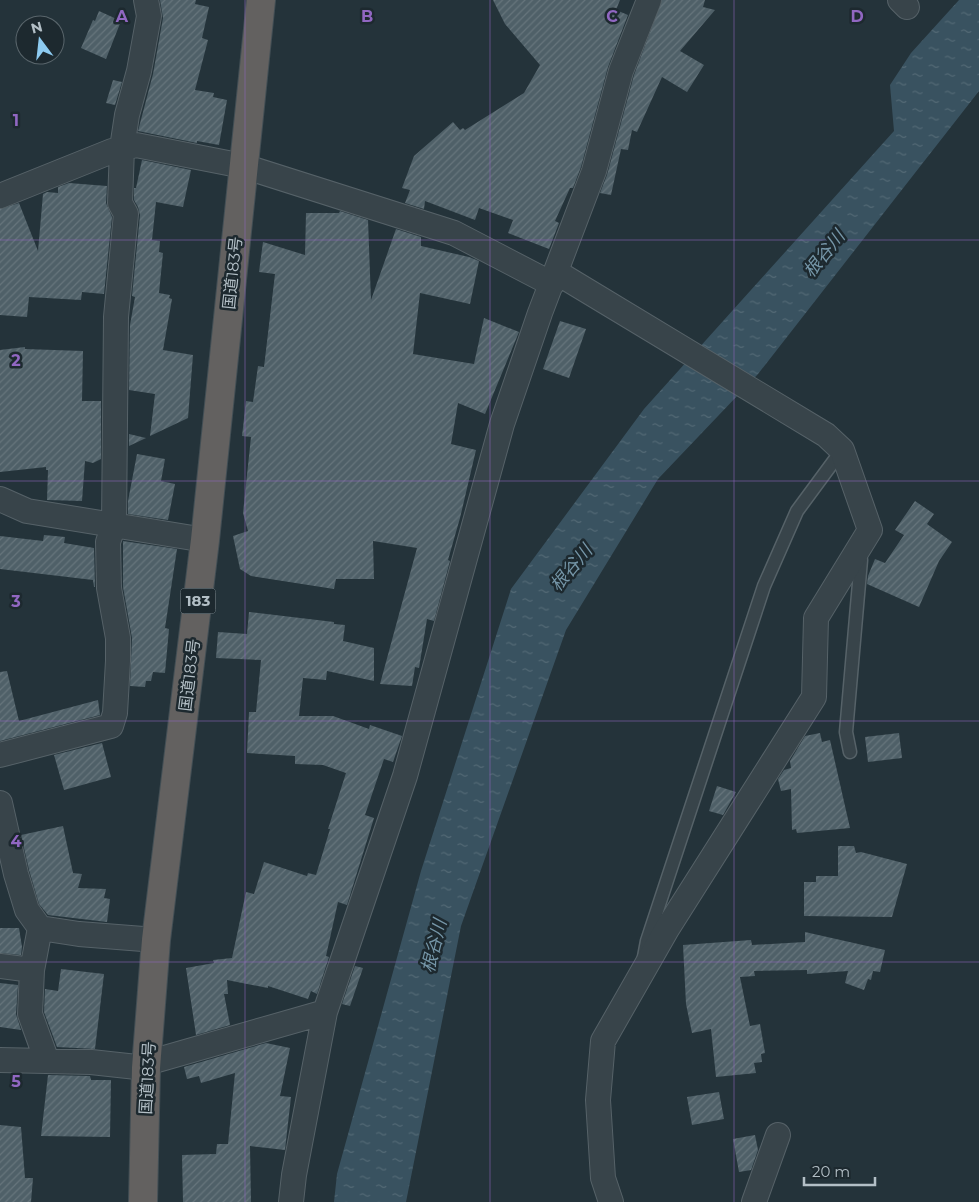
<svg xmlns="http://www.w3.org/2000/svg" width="979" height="1202" font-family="Montserrat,'Noto Sans JP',sans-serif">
	<defs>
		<pattern id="water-ripples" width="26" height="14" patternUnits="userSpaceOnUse" patternTransform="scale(1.25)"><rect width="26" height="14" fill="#395260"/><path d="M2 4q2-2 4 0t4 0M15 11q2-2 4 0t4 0" fill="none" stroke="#536975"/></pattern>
		<pattern id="building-hatch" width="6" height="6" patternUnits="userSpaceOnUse" patternTransform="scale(1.25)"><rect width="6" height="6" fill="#4f6068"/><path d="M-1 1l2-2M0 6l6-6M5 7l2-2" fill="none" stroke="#66757c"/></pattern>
	</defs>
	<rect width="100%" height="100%" fill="#24333a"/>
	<path fill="url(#water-ripples)" d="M959 0H979V91L758 374 658 479 566 630 461 926 406 1202H334L337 1174 421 871 511 589 644 409 894 131 890 85 911 53Z"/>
	<path fill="url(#building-hatch)" d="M160 0H196L195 4 209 7 202 38 208 40 195 90 214 93 213 97 227 100 219 145 197 141V143L138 131 153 74 163 18Z
		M493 0H620L616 10 628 15 608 67 581 167 573 188H570L555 221 559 223 549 249 508 233 513 220 479 208 475 220 425 201 424 209 405 203 410 190 402 188 414 156 453 122 460 130 463 128 465 130 524 93 540 65 505 24Z
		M662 0H705L703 7 715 10 680 51 704 65 687 92 662 77 637 132 632 130 628 150 621 149 611 195 600 193 607 175 634 75Z
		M99 11 121 21 106 59 81 48 93 20 95 21Z
		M113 80 122 82 115 105 106 103Z
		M142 160 191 170 183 207 156 202 152 240 160 241 159 252 163 253 159 293 170 295 169 298 172 299 163 350 193 355 188 418 150 436 155 394 129 390 130 325 135 297 132 296 140 215 138 207 134 200V188H136Z
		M69 183 107 186 106 203 112 217 104 294 82 292 81 300 29 297 27 317 0 315V209L19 203 38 251 43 194 47 192 58 193V187Z
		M340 211 368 220 371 300 396 229 421 237V246L469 257 479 261 470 304 420 293 413 354 474 364 484 318 519 332 485 414 458 403 451 444 476 450 460 518 448 560 450 561 434 621 427 619 419 668 415 667 412 686 380 684 417 548 373 541 374 579H336L334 589 251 576 240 569 233 536 248 531 243 513 251 437 242 436 246 401 253 402 258 366 264 367 275 274 259 272 263 242 305 255 306 213H339Z
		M560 321 586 329 569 378 543 369Z
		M25 347V349L83 351 82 401H101V459L93 463 85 461 82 501 47 500 48 470H46V467L0 472V350Z
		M129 434 146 438 129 446Z
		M137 454 165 459 161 481 175 484 168 520 128 514V501Z
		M915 501 934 514 927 524 952 542 939 561 919 607 867 584 868 576 875 559 885 563 904 535 895 530Z
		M44 535 65 537 64 543 94 548 95 587H94L93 580 0 569V536L43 541Z
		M123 541 177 549 165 628 169 629 165 673 153 672 151 681H146L145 687 130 686 132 638 123 587Z
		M249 612 334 622V624L345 625 343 641 374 648V681L327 671 326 680 303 678 299 716H333L369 729 370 725 402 736 393 762 384 759 365 815 374 818 347 905 338 902 326 956 329 957 317 994 311 991 308 999 268 986V988L227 980 228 994H224L230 1025 196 1035 186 968 214 963 213 960 232 958 246 892 254 894 264 862 307 876 308 873 316 875 330 829H328L346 773 323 765 295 764V756L247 753 249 712H256L261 660 216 658 218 632 247 634Z
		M7 671 19 721 98 700 100 715 0 741V672Z
		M820 733 822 742 830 740 850 828 797 833 796 829 792 830 791 789 781 791 778 779 784 770 791 768 790 761 805 736Z
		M899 733 902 758 868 762 865 737Z
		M102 743 111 777 64 790 54 755Z
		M717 786 736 792 723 815 709 811Z
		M63 826 73 873 82 874 78 888 106 889 104 898 110 899 107 922 48 915 39 904 29 870 21 835Z
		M838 846H854L856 853 861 852 907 864 892 917 804 916V882H816V876H838Z
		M0 928H19L22 947 21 955 0 953Z
		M805 932 885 950 880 972 873 971 871 980 868 979 864 990 845 983 848 971 807 974V970L754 971 755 976 740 977 750 1026 760 1024 765 1053 761 1054 762 1062 754 1063 756 1073 716 1077 711 1029 692 1033 686 1004 683 945 751 940 752 945 805 942Z
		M355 966 363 968 350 1006 342 1004Z
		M61 969 104 974 95 1049 57 1047 44 1012 45 989 58 991Z
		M0 983 18 985 16 1014 21 1030 0 1027Z
		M266 1043 290 1048 280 1096 291 1097 285 1150 250 1146 251 1202H183L182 1155 216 1154 217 1144H228L235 1073 201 1083 199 1076 187 1079 184 1067Z
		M48 1075 90 1076 91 1080H111L110 1137 41 1136Z
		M719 1092 724 1119 692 1125 687 1097Z
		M0 1125 21 1127 25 1178H33L31 1202H0Z
		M755 1135 758 1150 751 1170 739 1172 733 1139Z"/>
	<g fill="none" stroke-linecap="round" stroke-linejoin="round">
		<g stroke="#566268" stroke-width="15">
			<path id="service" d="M850 752 846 732 861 560 858 554
				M644 957 647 941 764 586 797 511 842 450"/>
		</g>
		<g stroke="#566268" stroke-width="26">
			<path id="minor" d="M900 0 907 7
				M0 196 112 151 136 145 243 166 454 233 552 284
				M556 272 826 435 842 450 870 530 816 618 814 697 667 929 603 1041 598 1100 603 1178 611 1202
				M0 499 27 511 205 540
				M0 755 111 726 115 713 118 661V638L109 588 108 542 114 525 116 317 126 214 120 203 122 148 127 115 139 71 149 16 146 0
				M0 803 16 874 27 910 40 928 79 934 156 940
				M40 928 32 970 30 1014 47 1061
				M0 966 32 970
				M0 1060 91 1062 146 1068
				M147 1063 325 1012
				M291 1202 294 1175 325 1012 405 776 502 424 540 313 594 171 621 71 649 0
				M754 1202 778 1135"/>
		</g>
		<g stroke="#434f55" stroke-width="30">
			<path id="trunk" d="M143 1202 146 1068 156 940 205 540 261 0"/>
		</g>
		<use href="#service" stroke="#38444a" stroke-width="12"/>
		<use href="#minor" stroke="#38444a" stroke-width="24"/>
		<use href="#trunk" stroke="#636160" stroke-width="28"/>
	</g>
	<path fill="none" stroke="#9167c2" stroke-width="1" stroke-opacity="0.55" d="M245 0V1202M490 0V1202M734 0V1202M0 240H979M0 481H979M0 721H979M0 962H979"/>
	<g text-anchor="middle" stroke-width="5" stroke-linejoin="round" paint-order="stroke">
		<rect fill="#1d292f" stroke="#869299" stroke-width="1" x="180.5" y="588.5" width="35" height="25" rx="4"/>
		<g font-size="15" font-weight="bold" fill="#b3bfc6">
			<text x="198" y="606">183</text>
		</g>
		<g font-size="16" fill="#b3bfc6" stroke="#1d292f">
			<text transform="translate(232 273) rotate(-84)" y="6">国道183号</text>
			<text transform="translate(189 675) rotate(-83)" y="6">国道183号</text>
			<text transform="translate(147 1078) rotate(-87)" y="6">国道183号</text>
		</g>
		<g font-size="18" font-style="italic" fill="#7596a8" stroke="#1d292f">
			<text transform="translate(824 254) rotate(-51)" y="6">根谷川</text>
			<text transform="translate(571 568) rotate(-50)" y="6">根谷川</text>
			<text transform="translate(434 946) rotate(-76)" y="6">根谷川</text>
		</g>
	</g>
	<g font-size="16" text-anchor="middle" font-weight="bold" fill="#9167c2" stroke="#1d292f" stroke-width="5" stroke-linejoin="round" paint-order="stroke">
		<text x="122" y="22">A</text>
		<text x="367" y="22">B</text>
		<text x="612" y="22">C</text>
		<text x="857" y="22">D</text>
		<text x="16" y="126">1</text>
		<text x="16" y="366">2</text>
		<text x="16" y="607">3</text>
		<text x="16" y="847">4</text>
		<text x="16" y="1087">5</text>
	</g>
	<g transform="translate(40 40) rotate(345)"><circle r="24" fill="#1d292f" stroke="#59656b"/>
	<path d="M0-4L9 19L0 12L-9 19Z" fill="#8dcbf1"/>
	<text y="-8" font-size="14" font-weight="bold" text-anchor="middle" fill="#b3bfc6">N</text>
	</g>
	<path d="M804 1177v8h71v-8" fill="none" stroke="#b3bfc6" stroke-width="2.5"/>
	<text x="812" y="1177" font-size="15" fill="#b3bfc6" stroke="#1d292f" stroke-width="4" paint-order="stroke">20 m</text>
</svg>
